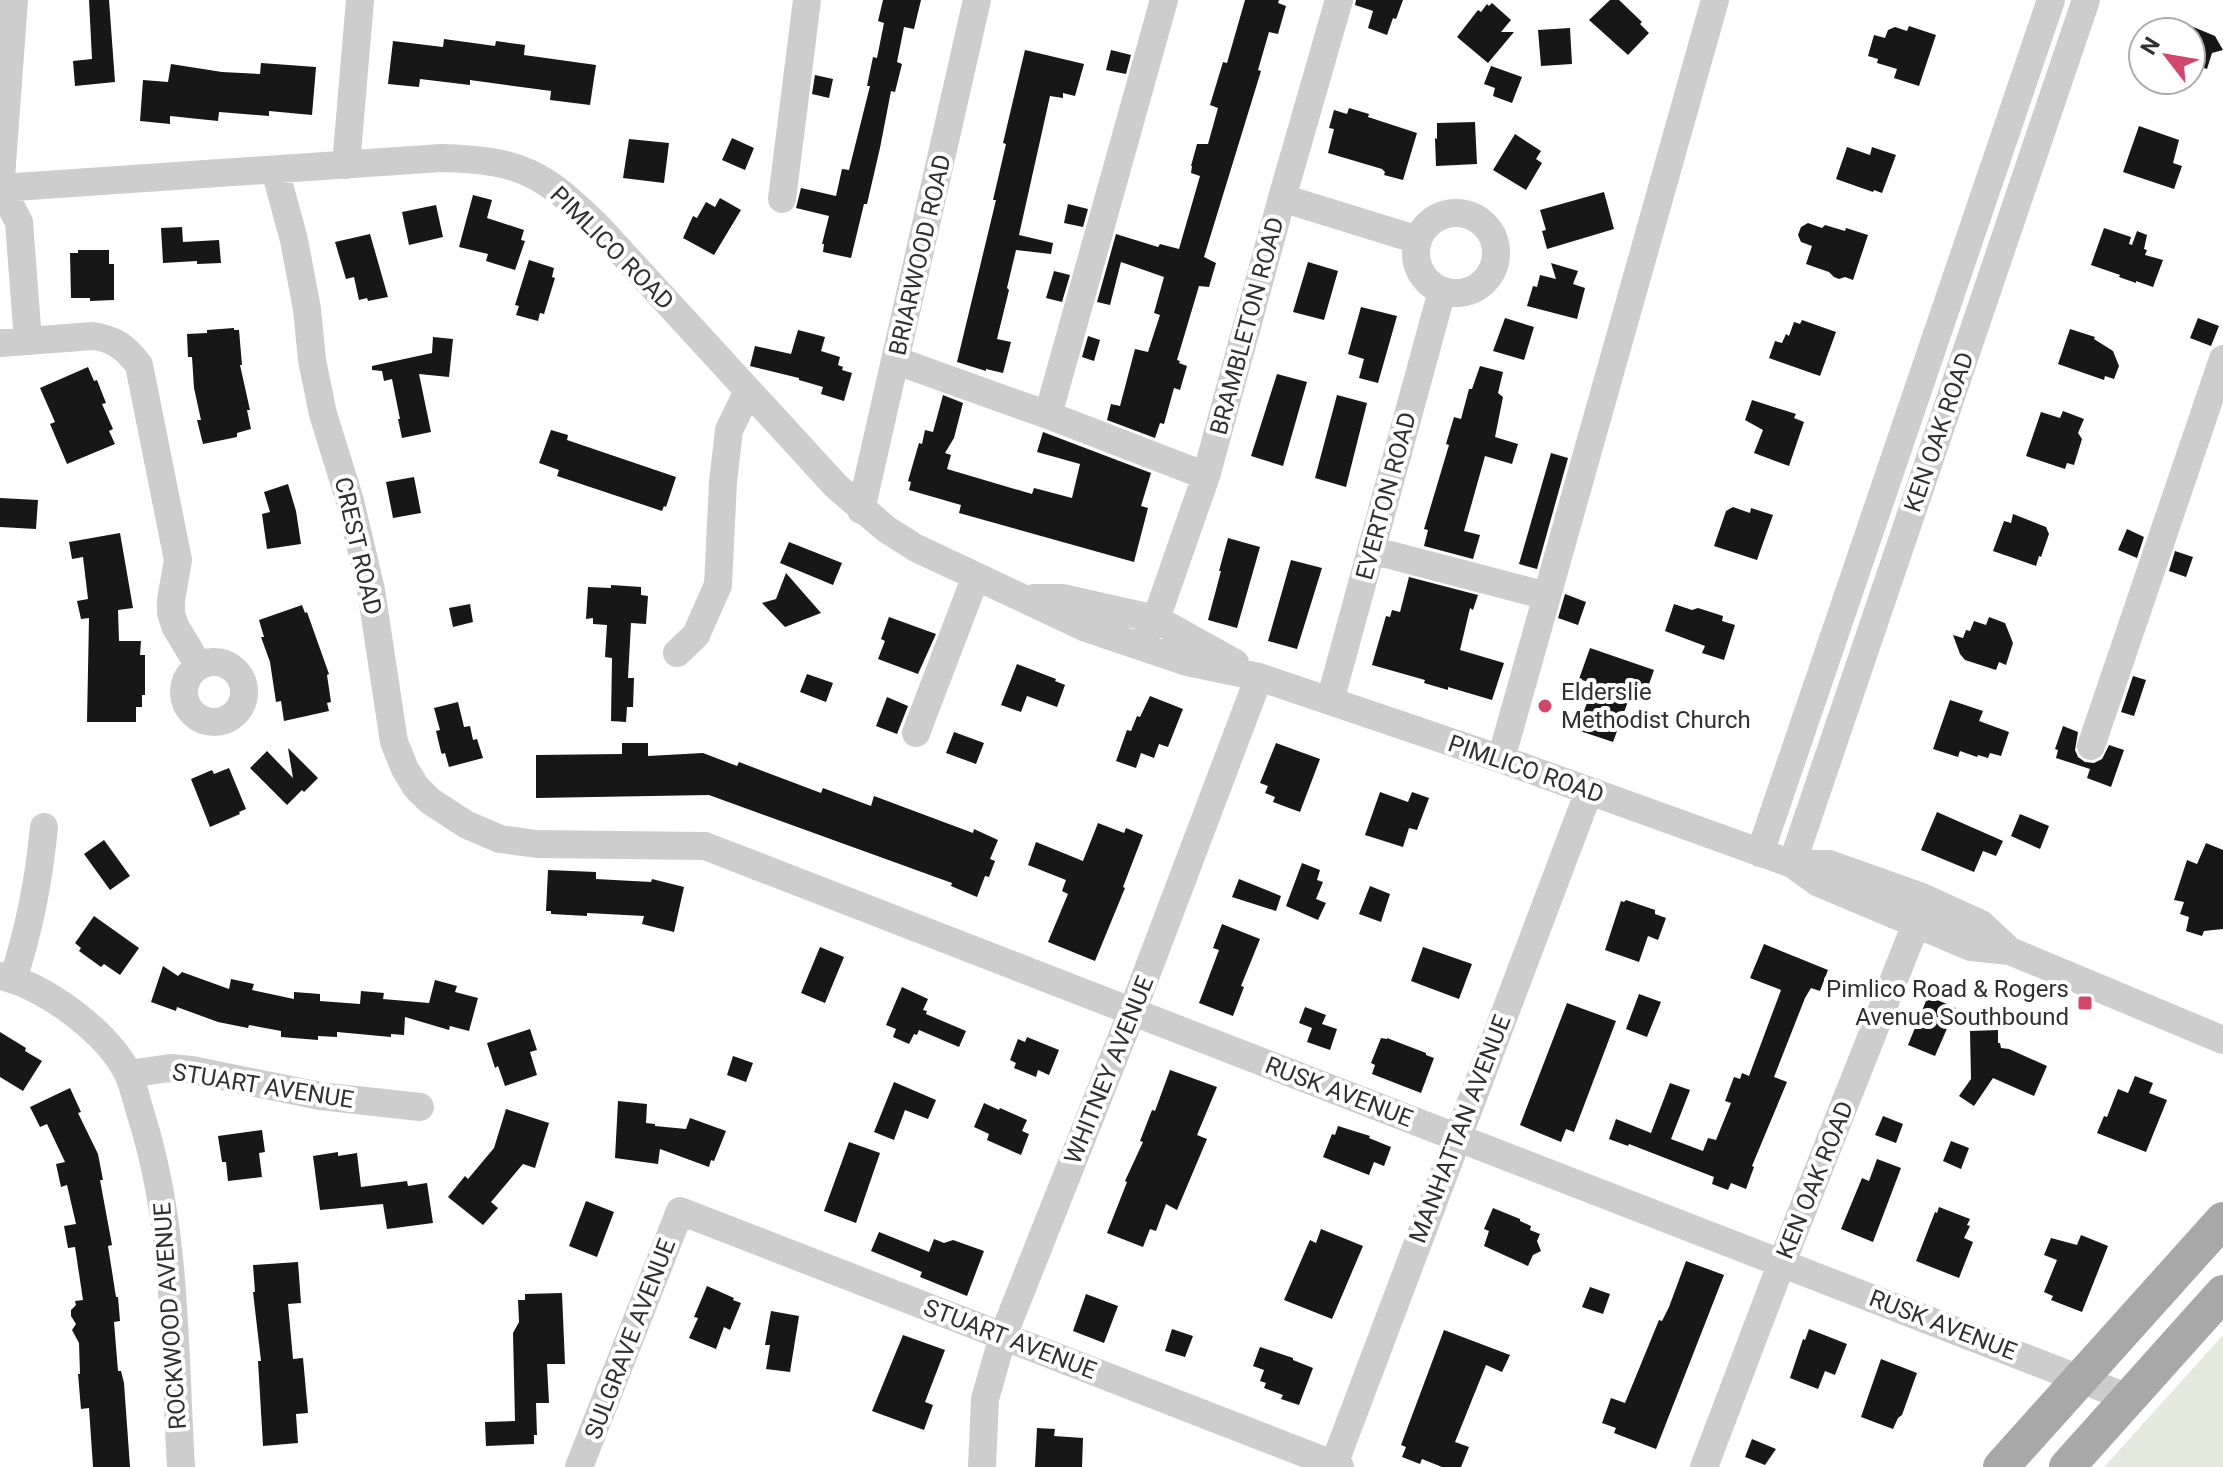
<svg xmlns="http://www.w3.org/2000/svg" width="2223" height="1467" font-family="Roboto,sans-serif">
	<rect width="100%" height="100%" fill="#fff"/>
	<path fill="#e5e8dd" d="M2223 1335V1467H2104Z"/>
	<path fill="#171717" d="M89 0H109L115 82 75 86 73 61 92 59Z
		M883 0H921L914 29 904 27 897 62 902 64 895 92 891 91 880 148 867 204H864L851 258 823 252 824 244H822L829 216 796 208 801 188 836 196 842 169 849 170 870 86H867L873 57 877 58 884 23 878 21Z
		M1245 0H1279L1278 3 1286 6 1278 34 1269 32 1258 70 1261 71 1204 257 1216 263 1209 287 1199 286 1177 360 1180 361 1179 363 1187 366 1180 390 1174 388 1164 424 1160 423 1155 438 1107 420 1111 404 1120 406 1135 349 1148 352 1160 315 1154 313 1164 277 1121 262 1110 305 1097 302 1116 234 1158 247 1160 244 1179 249 1200 176 1191 173 1192 166H1191L1197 144H1208L1218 108 1210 105 1223 62 1227 63Z
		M1356 0H1403L1396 19 1393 18 1387 35 1368 28 1373 11 1355 5Z
		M1610 0H1619L1642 22 1640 24 1649 33 1628 55 1589 20Z
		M1492 3 1511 20 1501 32H1514L1488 63 1457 37 1478 10 1481 12 1487 4 1489 6Z
		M1909 26 1936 35 1919 86 1894 78 1897 69 1877 63 1878 59 1868 56 1874 35 1885 38 1888 30 1895 27 1907 31Z
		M2191 26 2215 36 2223 50 2212 53 2207 69 2191 64Z
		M1570 28 1572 64 1541 66 1538 30Z
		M444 39 495 46 496 41 525 45 524 55 596 65 590 105 550 100 551 91 470 80V85L420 79 419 87 388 84 393 41 443 47Z
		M1025 50 1084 64 1075 96 1063 93V98L1050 96 1019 235 1053 243 1051 254 1016 250 1007 288 1009 290 997 339 1011 342 1003 373 986 369V371L957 362 996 200H993L1006 144 1003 143Z
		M1111 50 1131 55 1126 74 1106 70Z
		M261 63 316 67 312 115 269 111V116L219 112 218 121 170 116V124L140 121 143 80 168 82 171 64 222 72 260 74Z
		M1491 66 1522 77 1512 103 1493 96 1495 88 1484 84Z
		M815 75 833 79 829 98 812 94Z
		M1349 108 1369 114 1368 117 1417 133 1403 180 1384 175 1385 172 1382 169 1328 153 1334 129 1329 128 1334 110 1347 114Z
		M1475 122 1477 164 1436 166 1435 138 1437 139V123Z
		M2139 126 2179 140 2173 163 2182 166 2174 189 2123 172Z
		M1515 134 1541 151 1536 159 1542 163 1526 190 1493 170Z
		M732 138 754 148 745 170 722 160Z
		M629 139 669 143 664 183 623 178Z
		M1847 147 1870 155 1872 147 1896 155 1882 193 1874 190 1873 192 1836 179Z
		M1604 192 1614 229 1547 249 1542 231 1546 230 1540 210Z
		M473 195 492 200 487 218 524 230 521 240 525 241 515 270 486 261 488 254 459 247Z
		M720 198 741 210 714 255 683 238 693 216 697 218 706 202 715 207Z
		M1068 204 1088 209 1083 227 1064 223Z
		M436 205 443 237 409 245 402 212Z
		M1808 223 1822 228 1825 225 1845 231 1846 228 1868 235 1853 280 1845 277 1839 279 1834 277 1829 272 1806 264 1812 246 1801 242 1798 235 1801 227Z
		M182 227 183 242 219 240 221 263 197 264V261L163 263 161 228Z
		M2104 228 2131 237 2129 244 2132 245 2137 231 2147 235 2144 249 2147 250 2145 255 2163 260 2153 287 2136 281V283L2119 277 2120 275 2091 265Z
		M370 234 388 297 368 301 367 298 359 300 354 277 346 279 335 242Z
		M78 250H109V264H114V300L90 301V298H71L70 253H78Z
		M529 260 554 268 552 277 555 278 544 314 540 313 538 321 516 315 519 306 515 305Z
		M1308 262 1338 271 1324 320 1293 312Z
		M1551 263 1578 271 1573 284 1585 288 1577 319 1527 306 1533 286 1537 287 1540 275 1556 279Z
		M1054 271 1070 275 1062 302 1046 298Z
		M1361 307 1397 316 1378 383 1359 378 1364 359 1348 354Z
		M1505 318 1534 327 1524 360 1493 351Z
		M2198 318 2219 326 2211 346 2190 338Z
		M1802 320 1836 332 1820 376 1769 358 1775 341 1782 343 1786 334 1789 336 1794 322 1800 324Z
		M234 328V330H239L242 365H240L250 410H247L251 429 237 433V437L203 444 197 420H201L194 388 192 357H188L187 334 207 333V330Z
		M2070 329 2095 337 2094 339 2113 351 2119 366 2114 379 2105 376 2104 380 2058 364Z
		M798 330 825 337 821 351 840 357 838 365 843 367 842 370 852 373 844 401 821 394 823 387 799 380V378L750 366 755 346 791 354Z
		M1088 336 1100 340 1094 361 1082 357Z
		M433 337 453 339 449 377 419 374 431 432 402 438 398 419H400L392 379 384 381 382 371 372 370V366L432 353Z
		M1480 366 1503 372 1498 393 1503 397 1495 437 1518 444 1512 464 1485 456 1464 531 1480 535 1473 559 1424 546 1428 530 1424 529 1449 445 1446 444 1454 417 1461 419 1469 389H1472Z
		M88 367 94 381 97 380 106 403 102 404 113 429 109 431 115 444 67 464 50 424 55 422 40 388Z
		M1277 374 1307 382 1283 466 1251 456Z
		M943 395 963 403 954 438 945 453 951 455 947 469 1032 494 1034 488 1072 498 1080 464 1037 452 1043 432 1151 473 1141 506 1148 508 1134 562 959 513 961 505 909 490 911 482 908 481 919 443 922 444 925 430 933 432Z
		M1337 395 1367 403 1346 487 1315 478Z
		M1752 400 1796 414 1794 418 1804 422 1789 466 1754 453 1763 430 1745 420Z
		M2063 411 2084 419 2078 433 2082 439 2074 465 2067 463 2065 469 2026 456 2041 412 2060 418Z
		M551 430 568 435 567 440 676 477 666 507 664 506 662 511 557 476 559 470 539 463Z
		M1551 453 1568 458 1537 569 1519 564Z
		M414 477 421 513 393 518 386 482Z
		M288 484 296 511 301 544 267 549 262 514 270 512 264 492Z
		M0 498 38 500 36 529 0 527Z
		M1733 507 1750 513 1751 508 1773 515 1757 560 1714 546 1726 511Z
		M2013 514 2046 527 2049 534 2041 557 2039 556 2036 566 1993 551 2004 521 2011 523Z
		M2127 529 2144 537 2137 558 2118 550Z
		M120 533 133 608 118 610 119 641H141L140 655H145V695H142V707H136V722H87L89 618 81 619 77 601 88 599 83 557 72 559 69 542Z
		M1228 538 1260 547 1237 628 1208 620 1221 571H1219Z
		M789 542 842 563 833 585 780 563Z
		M2175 551 2193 557 2186 577 2169 571Z
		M1291 560 1322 568 1297 649 1268 641Z
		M786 573 821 613 785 627 762 603 776 599Z
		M1409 577 1478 595 1473 610 1470 608 1460 650 1504 663 1492 700 1448 687V690L1424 683 1425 680 1372 665 1386 616 1390 617 1392 610 1400 612Z
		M611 585 641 587V595L648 596 646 624 631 623 628 678H634L633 707H627L626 722 611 721 612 658 605 657 607 625 593 624V618L586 619 588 587 611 588Z
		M1565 594 1586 602 1578 625 1558 618Z
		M470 604 473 622 453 627 449 608Z
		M1674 604 1692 610 1698 608 1723 616 1722 621 1735 625 1724 660 1702 653 1705 646 1665 631Z
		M302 605 305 613 307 612 329 674 327 675 331 702 327 703 329 711 284 721 281 701 276 702 270 662 261 637H264L259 620Z
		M889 617 936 634 918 674 878 659 885 641 881 639Z
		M1989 617 2005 623 2013 643 2006 665 1999 662 1996 670 1965 660 1960 654 1953 635 1963 638 1966 630 1970 631 1974 621 1986 625Z
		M1590 648 1654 670 1643 701 1630 696 1613 742 1577 730 1594 684 1579 679Z
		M1017 664 1056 679 1055 681 1065 685 1057 707 1027 696 1021 712 1001 705Z
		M807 674 833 683 826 702 800 692Z
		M2133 676 2146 680 2134 716 2121 712Z
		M1150 696 1183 709 1168 747 1159 744 1154 758 1141 753 1136 768 1116 761 1127 730 1131 731 1137 716 1140 717Z
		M887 697 908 706 897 734 876 726Z
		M1950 700 1983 711 1979 721 2009 732 2001 756 1990 753 1988 758 1978 755 1977 757 1960 751 1958 757 1933 749Z
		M458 702 464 727 470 726 473 740 477 739 483 758 449 767 445 753 442 754 441 752 436 731 440 730 434 708Z
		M2063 726 2078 732 2075 750 2078 757 2085 762 2094 763 2102 759 2109 745 2124 750 2111 787 2087 778 2090 769 2056 758 2058 750 2055 749Z
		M954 732 984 743 976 764 946 753Z
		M622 743H648V756L703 753 737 766 739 762 821 793 823 788 871 806 874 796 973 833 974 829 998 840 990 859 995 861 989 877 985 876 977 897 951 886 952 883 709 795 536 798V755L622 754Z
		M1276 743 1320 759 1300 812 1273 802 1275 797 1265 793 1268 786 1260 783Z
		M288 748 318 778 304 792 302 790 287 805 250 768 267 751 293 778Z
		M229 768 246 809 239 812 240 814 210 827 191 779 212 770 214 774Z
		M1380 792 1408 802 1412 792 1429 798 1417 830 1409 828 1403 847 1365 835Z
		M1937 812 2003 841 1996 856 1983 851 1974 872 1921 850Z
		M2020 814 2049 826 2040 849 2011 836Z
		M1098 823 1124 833 1126 828 1143 835 1123 887 1125 888 1095 961 1048 942 1068 894 1062 891 1066 880 1028 865 1036 842 1083 861Z
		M104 840 130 876 110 890 84 854Z
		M2206 843 2223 850V929L2204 931 2202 936 2186 931 2189 917 2180 914 2184 902 2174 900 2187 860 2197 864Z
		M1302 863 1320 870 1317 880 1323 882 1316 899 1326 903 1318 920 1286 906Z
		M548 870 596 872V879L651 882 652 879 684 887 674 932 642 924 644 916 587 913V916L551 914V911H546Z
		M1239 879 1281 896 1276 911 1232 897Z
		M1370 886 1390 894 1381 922 1359 914Z
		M1626 900 1655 910V914L1666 918 1658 940 1648 936 1639 962 1605 950 1621 901 1624 902Z
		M94 916 139 948 120 975 104 964 101 967 79 951 81 948 75 943Z
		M1222 924 1260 939 1241 986 1244 987 1233 1016 1199 1003 1219 950 1213 948Z
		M1764 944 1828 970 1820 991 1811 988 1805 998 1774 1077 1787 1082 1752 1166 1754 1167 1746 1189 1731 1183 1728 1190 1712 1184 1714 1177 1629 1144 1628 1146 1609 1139 1616 1119 1651 1133 1670 1083 1690 1090 1671 1139 1703 1151 1708 1138 1716 1140 1731 1103 1725 1101 1734 1077 1740 1079 1742 1073 1749 1076 1781 990 1750 978Z
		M820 947 844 957 825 1003 801 993Z
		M1423 947 1472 964 1459 999 1411 981Z
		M163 966 178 976 182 972 229 989 231 979 254 984 252 990 294 999V992L320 994V1001L360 1004 361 991 384 993 383 999 429 1003 435 980 457 986 455 992 478 998 469 1031 450 1026 449 1030 405 1017 404 1035 391 1034V1037L337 1032V1037L318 1036V1040L281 1037V1031L249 1025 248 1028 218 1022 177 1007 176 1011 151 1002Z
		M902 987 928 999 923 1010 927 1011 926 1014 966 1031 959 1047 919 1030 917 1035 914 1034 909 1044 893 1037 896 1029 886 1025Z
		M1639 994 1661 1002 1647 1037 1626 1029Z
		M1928 996 1956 1008 1935 1056 1908 1045Z
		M1567 1003 1616 1021 1574 1132 1566 1129 1561 1142 1520 1125Z
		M1305 1007 1326 1015 1322 1024 1337 1029 1330 1050 1307 1042 1312 1028 1299 1023Z
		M530 1029 537 1050 530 1052 537 1075 505 1086 498 1066 495 1068 487 1043Z
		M1998 1030V1043H2000L2001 1048 2009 1049 2047 1066 2034 1096 1993 1078 1974 1106 1959 1096 1971 1079 1970 1031Z
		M0 1032 26 1048 25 1051 42 1061 23 1091 0 1077Z
		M1027 1037 1059 1050 1049 1075 1038 1070 1036 1077 1014 1068 1016 1063 1010 1060 1018 1039 1025 1042Z
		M1381 1038 1387 1039V1038L1426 1053V1055L1434 1058 1421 1093 1372 1074 1375 1065 1371 1063Z
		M733 1056 753 1063 746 1082 727 1075Z
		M1170 1070 1217 1087 1197 1135 1207 1139 1177 1210 1166 1204 1156 1231 1150 1229 1143 1247 1107 1233 1127 1182 1125 1181 1143 1142 1140 1141 1152 1110 1155 1111Z
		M2135 1076 2153 1083 2149 1093 2167 1100 2146 1152 2097 1133 2104 1116 2107 1117 2118 1089 2128 1093Z
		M894 1082 936 1100 928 1119 905 1110 894 1140 874 1132Z
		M70 1088 81 1112 78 1113 98 1154 103 1180H100L112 1245 108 1246 116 1297H118L120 1321 114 1322 118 1371H121L124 1383 130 1467H93L89 1408 81 1409 78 1374H80L79 1343 72 1330 76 1324 71 1316V1310L76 1305 75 1301 83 1300 75 1247 68 1248 64 1226 76 1224 67 1185 61 1187 56 1164 65 1162 47 1124 40 1127 30 1107Z
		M618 1101 647 1104 646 1123 655 1124V1126L686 1129 690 1118 726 1131 714 1161 711 1160 709 1167 660 1149 658 1164 615 1158Z
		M984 1103 999 1110 1000 1108 1027 1120 1022 1131 1029 1134 1021 1155 987 1140 989 1134 974 1127Z
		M506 1109 549 1123 535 1168 523 1164 491 1202 498 1208 483 1225 448 1197 465 1176 468 1179 494 1148Z
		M1883 1116 1903 1124 1896 1143 1875 1135Z
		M1338 1126 1370 1136 1369 1138 1391 1147 1384 1166 1374 1162 1369 1175 1323 1157 1332 1134 1335 1135Z
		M262 1130 265 1152 259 1153 262 1177 228 1181 226 1162H222L218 1136Z
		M1951 1141 1969 1148 1961 1169 1943 1161Z
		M849 1142 880 1153 856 1223 824 1211Z
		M338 1152V1156L357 1153 361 1187 407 1181 408 1186 427 1183 433 1223 387 1229 383 1204 320 1210 313 1156Z
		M1877 1159 1901 1168 1873 1242 1841 1229 1862 1178 1869 1181Z
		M586 1201 614 1212 597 1257 569 1246Z
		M1939 1207 1970 1219 1967 1225 1970 1226 1964 1238 1973 1242 1959 1278 1916 1261 1935 1212 1937 1213Z
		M1493 1208 1520 1219V1221L1531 1226 1530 1230 1540 1234 1537 1241 1541 1251 1533 1255 1528 1266 1484 1246 1489 1231 1484 1229Z
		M1321 1229 1363 1246 1332 1319 1284 1300 1310 1240 1316 1243Z
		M879 1232 929 1252 934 1239 944 1243 953 1240 984 1251 967 1296 920 1277 922 1272 871 1251Z
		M2081 1235 2108 1246 2082 1312 2051 1300 2053 1296 2044 1292 2057 1260 2044 1255 2051 1238 2077 1245Z
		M1686 1261 1724 1275 1656 1449 1614 1433 1616 1428 1602 1423 1611 1398 1625 1403 1659 1320 1662 1321 1669 1307Z
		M298 1262 301 1303 288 1304 293 1359 303 1358 308 1413 296 1414 298 1443 263 1446 258 1361H261L253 1292H255L253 1265Z
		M707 1286 734 1298 733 1300 741 1303 730 1330 724 1327 716 1349 689 1338 698 1318 694 1317Z
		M1590 1287 1610 1294 1603 1314 1582 1307Z
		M562 1293 565 1364H547L549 1403H536L537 1435H534V1444L486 1446 485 1422 515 1421 513 1333 519 1322 518 1300H525V1294Z
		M1086 1294 1118 1306 1104 1343 1073 1331Z
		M771 1311 799 1316 790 1372 766 1369 770 1345H765Z
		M1172 1329 1193 1336 1185 1357 1165 1351Z
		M1809 1329 1847 1344 1835 1375 1825 1371 1818 1389 1790 1378 1803 1339 1805 1340Z
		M1444 1330 1510 1355 1502 1372 1486 1365 1455 1442 1469 1447 1461 1467H1442L1422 1459 1420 1464 1402 1457 1406 1447 1401 1445Z
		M903 1335 945 1350 925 1402 933 1405 924 1430 872 1411Z
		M1260 1347 1293 1358V1360L1313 1368 1299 1405 1281 1399 1283 1395 1264 1388 1266 1383 1260 1381 1264 1370 1253 1366Z
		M1881 1359 1917 1373 1902 1415 1898 1418 1893 1429 1861 1417Z
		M1037 1428 1055 1429 1054 1436 1083 1438 1082 1467H1035Z
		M1752 1439 1776 1449 1765 1465 1745 1457Z"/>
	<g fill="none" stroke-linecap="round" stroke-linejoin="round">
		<path stroke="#cdcdcd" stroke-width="28" d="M346 165 360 0
			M275 170 294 240 307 309 312 360 323 414 350 501 371 590 394 742 405 769 416 787 430 801 467 825 500 839 537 844 705 846 2129 1398
			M0 188 441 158C521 160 544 173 600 229L836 486 886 529 916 548 1086 628 1187 662 1259 677 1330 701 1501 759 1792 864 1817 882 1971 947 2010 951 2223 1040
			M1 188 19 222 28 341
			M0 191 14 0
			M1282 198 1418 240
			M782 199 807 0
			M1416 253a40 40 0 1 1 80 0a40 40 0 1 1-80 0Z
			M0 343 93 336C115 339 126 348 139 365L178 560 171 600V613L175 626 199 666
			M897 361 1048 415 1206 476
			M1048 415 1164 0
			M861 510 977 0
			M1371 550 1547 596
			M1034 598H1062L1156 619 1235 663
			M1138 645 1156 619 1206 476 1282 198 1339 0
			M677 653 696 635 718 585 723 482 729 430 748 391
			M184 692a30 30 0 1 1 60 0a30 30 0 1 1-60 0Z
			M1330 701 1442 291
			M916 733 976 576
			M2091 746 2223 359
			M1501 759 1715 0
			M1760 853 2051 0
			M1792 864 2086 0
			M1792 864H1829L1922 897 1981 924 2010 951
			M0 976C44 985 109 1033 128 1074 134 1087 137 1102 141 1115 177 1228 174 1350 181 1467
			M13 979C30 928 39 879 44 827
			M128 1074 170 1068 192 1070 320 1096 420 1107
			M579 1467 680 1211 1340 1467
			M982 1467 985 1399 1003 1336 1132 1012 1259 677
			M1333 1467 1589 791
			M1704 1467 1782 1262 1916 924 1910 893"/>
		<path stroke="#a8a8a8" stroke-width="36" d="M2001 1467 2223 1220
			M2067 1467 2223 1293"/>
	</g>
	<g fill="#d3466c" stroke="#fff" stroke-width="3">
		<circle cx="1545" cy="706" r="8"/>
		<rect x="2077" y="995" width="16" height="16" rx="4"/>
	</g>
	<g text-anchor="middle" stroke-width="8" stroke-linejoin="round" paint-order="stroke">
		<g font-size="24" fill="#303030" stroke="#fff">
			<text transform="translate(612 248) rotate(45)" y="8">PIMLICO ROAD</text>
			<text transform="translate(920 255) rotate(-77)" y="8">BRIARWOOD ROAD</text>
			<text transform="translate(1247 326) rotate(-75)" y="8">BRAMBLETON ROAD</text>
			<text transform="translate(1939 432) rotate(-71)" y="8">KEN OAK ROAD</text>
			<text transform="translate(1386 496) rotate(-75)" y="8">EVERTON ROAD</text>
			<text transform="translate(358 546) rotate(77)" y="8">CREST ROAD</text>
			<text transform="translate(1526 769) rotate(19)" y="8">PIMLICO ROAD</text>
			<text transform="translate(1109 1070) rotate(-68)" y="8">WHITNEY AVENUE</text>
			<text transform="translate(263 1086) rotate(9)" y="8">STUART AVENUE</text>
			<text transform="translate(1339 1092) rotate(21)" y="8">RUSK AVENUE</text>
			<text transform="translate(1460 1129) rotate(-69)" y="8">MANHATTAN AVENUE</text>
			<text transform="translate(1815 1180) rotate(-68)" y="8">KEN OAK ROAD</text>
			<text transform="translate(170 1316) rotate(-94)" y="8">ROCKWOOD AVENUE</text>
			<text transform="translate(1943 1325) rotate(21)" y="8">RUSK AVENUE</text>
			<text transform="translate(630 1339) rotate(-69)" y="8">SULGRAVE AVENUE</text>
			<text transform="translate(1010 1339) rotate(21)" y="8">STUART AVENUE</text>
		</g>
		<g font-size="24" fill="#303030" stroke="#fff" text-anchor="start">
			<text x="1561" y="700">Elderslie<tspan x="1561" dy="28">Methodist Church</tspan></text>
			<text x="2069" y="997" text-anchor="end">Pimlico Road &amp; Rogers<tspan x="2069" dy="28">Avenue Southbound</tspan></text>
		</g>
	</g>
	<g transform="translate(2167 56) rotate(301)"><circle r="38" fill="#ffffff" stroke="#acacac" stroke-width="2"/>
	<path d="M0-6L14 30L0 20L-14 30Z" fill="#d3466c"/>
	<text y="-12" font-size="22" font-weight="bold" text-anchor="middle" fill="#303030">N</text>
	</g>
</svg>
